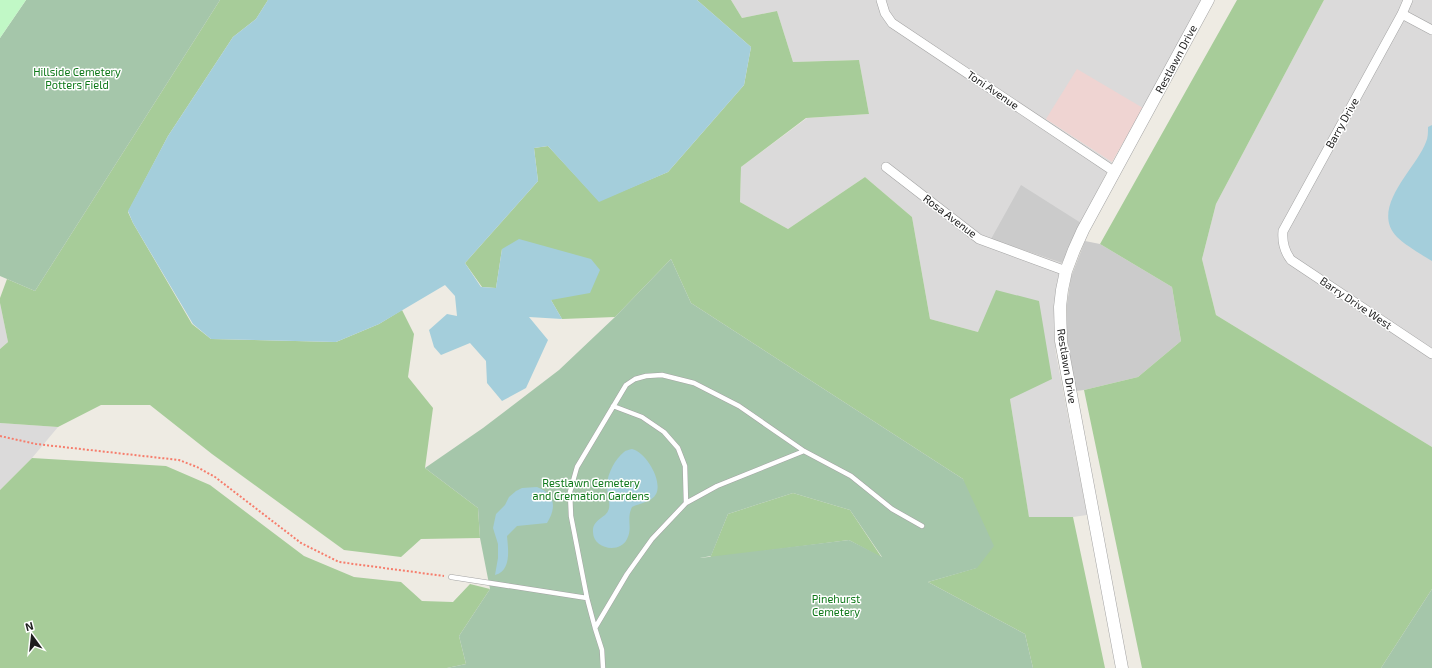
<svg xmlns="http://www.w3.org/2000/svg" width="1432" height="668" font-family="'Exo 2',sans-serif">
	<rect width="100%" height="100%" fill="#eeebe3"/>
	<path fill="#dbdada" d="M731 0H1202L1143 108 1046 119 1112 162 1081 223 992 239 1062 263 1057 284 1054 309V334L1056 354 1087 515 1073 517 1029 518 1010 399 978 332 930 319 912 217 865 177 788 229 740 202 741 167 807 118 869 114 859 60 793 62 777 11 742 18Z
		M1324 0H1432V447L1216 315 1202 259 1216 204Z
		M0 303 8 342 0 349Z
		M0 423 58 427 32 458 0 490Z"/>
	<path fill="#efd4d2" d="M1077 69 1143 108 1112 162 1046 119Z"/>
	<path fill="#cbcbcb" d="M1021 185 1081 223 1062 263 991 239Z
		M1085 241 1100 244 1172 287 1181 341 1138 377 1084 390 1076 391 1067 338V304L1071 277Z"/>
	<path fill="#a7cc99" d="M220 0H268L256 19 233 37 168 136 128 212 133 223 192 324 211 339 336 342 379 324 402 310 414 334 408 377 433 408 425 468 478 508 480 538 421 539 401 557 344 550 212 454 150 405H101L58 427 0 423V349L8 342 0 303V298L7 279 35 291Z
		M697 0H731L742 18 777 11 793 62 859 60 869 114 806 118 741 167 740 202 788 229 865 177 912 217 930 319 978 332 996 290 1039 301 1052 379 1010 399 1029 517H1073L1105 668H1033L1025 634 928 582 976 568 963 479 691 303 671 259 615 317 562 319 551 300 502 249 496 288 482 287 465 263 538 181 534 148 548 146 599 201 668 172 744 85 751 47Z
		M1237 0H1324L1216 204 1202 259 1216 315 1432 447V589L1381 668H1142L1084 390 1138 377 1181 341 1172 287 1100 244Z
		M32 458 166 466 210 485 304 556 354 577 401 582 422 601 453 602 470 584 490 589 459 636 466 664 447 668H0V490Z
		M793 493 850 510 882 558 849 540 710 558 728 514Z"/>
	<path fill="#a5c6aa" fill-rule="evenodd" d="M26 0H220L35 291 0 276V38Z
		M671 259 691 303 963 479 994 546 977 568 928 582 1025 634 1033 668H447L466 664 459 636 490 589 480 538 478 508 425 468 483 428 559 370 615 317ZM793 493 850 510 882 557 849 540 700 558 711 556 728 514Z
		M1432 589V668H1381Z"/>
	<path fill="#c1f8c6" d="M0 0H26L0 38Z"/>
	<path fill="#a4cedb" d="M268 0H697L751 47 744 85 668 172 599 202 548 146 534 148 538 181 465 263 481 287 496 288 502 249 519 239 591 259 600 270 590 293 551 300 562 319 529 317 548 340 526 388 502 401 487 383 486 361 470 343 441 355 434 347 429 330 447 314 457 316 455 296 445 285 379 324 336 342 211 339 193 324 133 223 128 211 168 136 233 37 256 19Z
		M1432 125V261C1422 255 1405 245 1397 237 1369 208 1416 169 1426 142 1428 138 1428 132 1428 127Z
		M632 449C646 452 663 481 656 494 652 502 640 503 632 507 626 519 633 528 627 539 620 554 593 549 593 532 592 520 605 518 608 511 612 504 606 492 607 484 608 473 615 459 624 452 626 450 629 450 632 449Z
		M537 487C555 494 557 507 547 523L517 526 507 536C508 548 512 571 495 575L498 558V544L493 528 496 514 505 505 509 497 516 491 522 488Z"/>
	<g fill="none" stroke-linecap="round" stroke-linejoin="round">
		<g stroke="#a4a4a4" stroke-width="5.5">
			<path id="service" d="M613 406 642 417 664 432 678 448 685 466 686 503
				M451 577 587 598 571 516 570 492 577 467 626 385 635 379 646 376 662 375 694 383 739 406 804 451 851 476 892 509 922 526
				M587 598 595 628 627 574 652 539 686 503 717 486 804 451
				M595 628 602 650 603 668"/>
		</g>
		<g stroke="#a4a4a4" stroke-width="10">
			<path id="minor" d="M881 0 885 13 892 23 1115 172
				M1408 0 1402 14 1283 231C1282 242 1284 251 1291 260L1432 354
				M1402 14 1432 30
				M886 167 979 239 1066 271"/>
		</g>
		<g stroke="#a4a4a4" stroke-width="13">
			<path id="tertiary" d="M1122 668 1061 341 1060 307 1062 290 1066 271 1074 250 1083 230 1208 0"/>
		</g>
		<path stroke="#f67d6c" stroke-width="2" stroke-dasharray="2 2" stroke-linecap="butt" d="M0 436 36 444 179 460 197 467 215 477 301 543 339 562 444 576"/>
		<use href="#service" stroke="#fff" stroke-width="4.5"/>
		<use href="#minor" stroke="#fff" stroke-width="9"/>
		<use href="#tertiary" stroke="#fff" stroke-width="12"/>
	</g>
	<g text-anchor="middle" stroke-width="3" stroke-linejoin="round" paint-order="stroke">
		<g font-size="11" fill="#1d1d1d" stroke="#fff">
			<text transform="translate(1176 59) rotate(-62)" y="4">Restlawn Drive</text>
			<text transform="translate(993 90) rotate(34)" y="4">Toni Avenue</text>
			<text transform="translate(1342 123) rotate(-61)" y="4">Barry Drive</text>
			<text transform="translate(950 216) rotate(37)" y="4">Rosa Avenue</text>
			<text transform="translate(1356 303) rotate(34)" y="4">Barry Drive West</text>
			<text transform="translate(1067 366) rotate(81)" y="4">Restlawn Drive</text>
		</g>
		<g font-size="11" fill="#0e7819" stroke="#fff">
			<text x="77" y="76">Hillside Cemetery<tspan x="77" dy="13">Potters Field</tspan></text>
			<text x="591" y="487">Restlawn Cemetery<tspan x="591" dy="13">and Cremation Gardens</tspan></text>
			<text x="836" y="603">Pinehurst<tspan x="836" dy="13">Cemetery</tspan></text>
		</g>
	</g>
	<g transform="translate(32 636) rotate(345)" stroke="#ffffff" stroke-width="3" paint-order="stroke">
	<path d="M0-3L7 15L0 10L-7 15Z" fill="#1d1d1d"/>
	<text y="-6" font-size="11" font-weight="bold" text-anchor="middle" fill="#1d1d1d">N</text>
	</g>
</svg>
